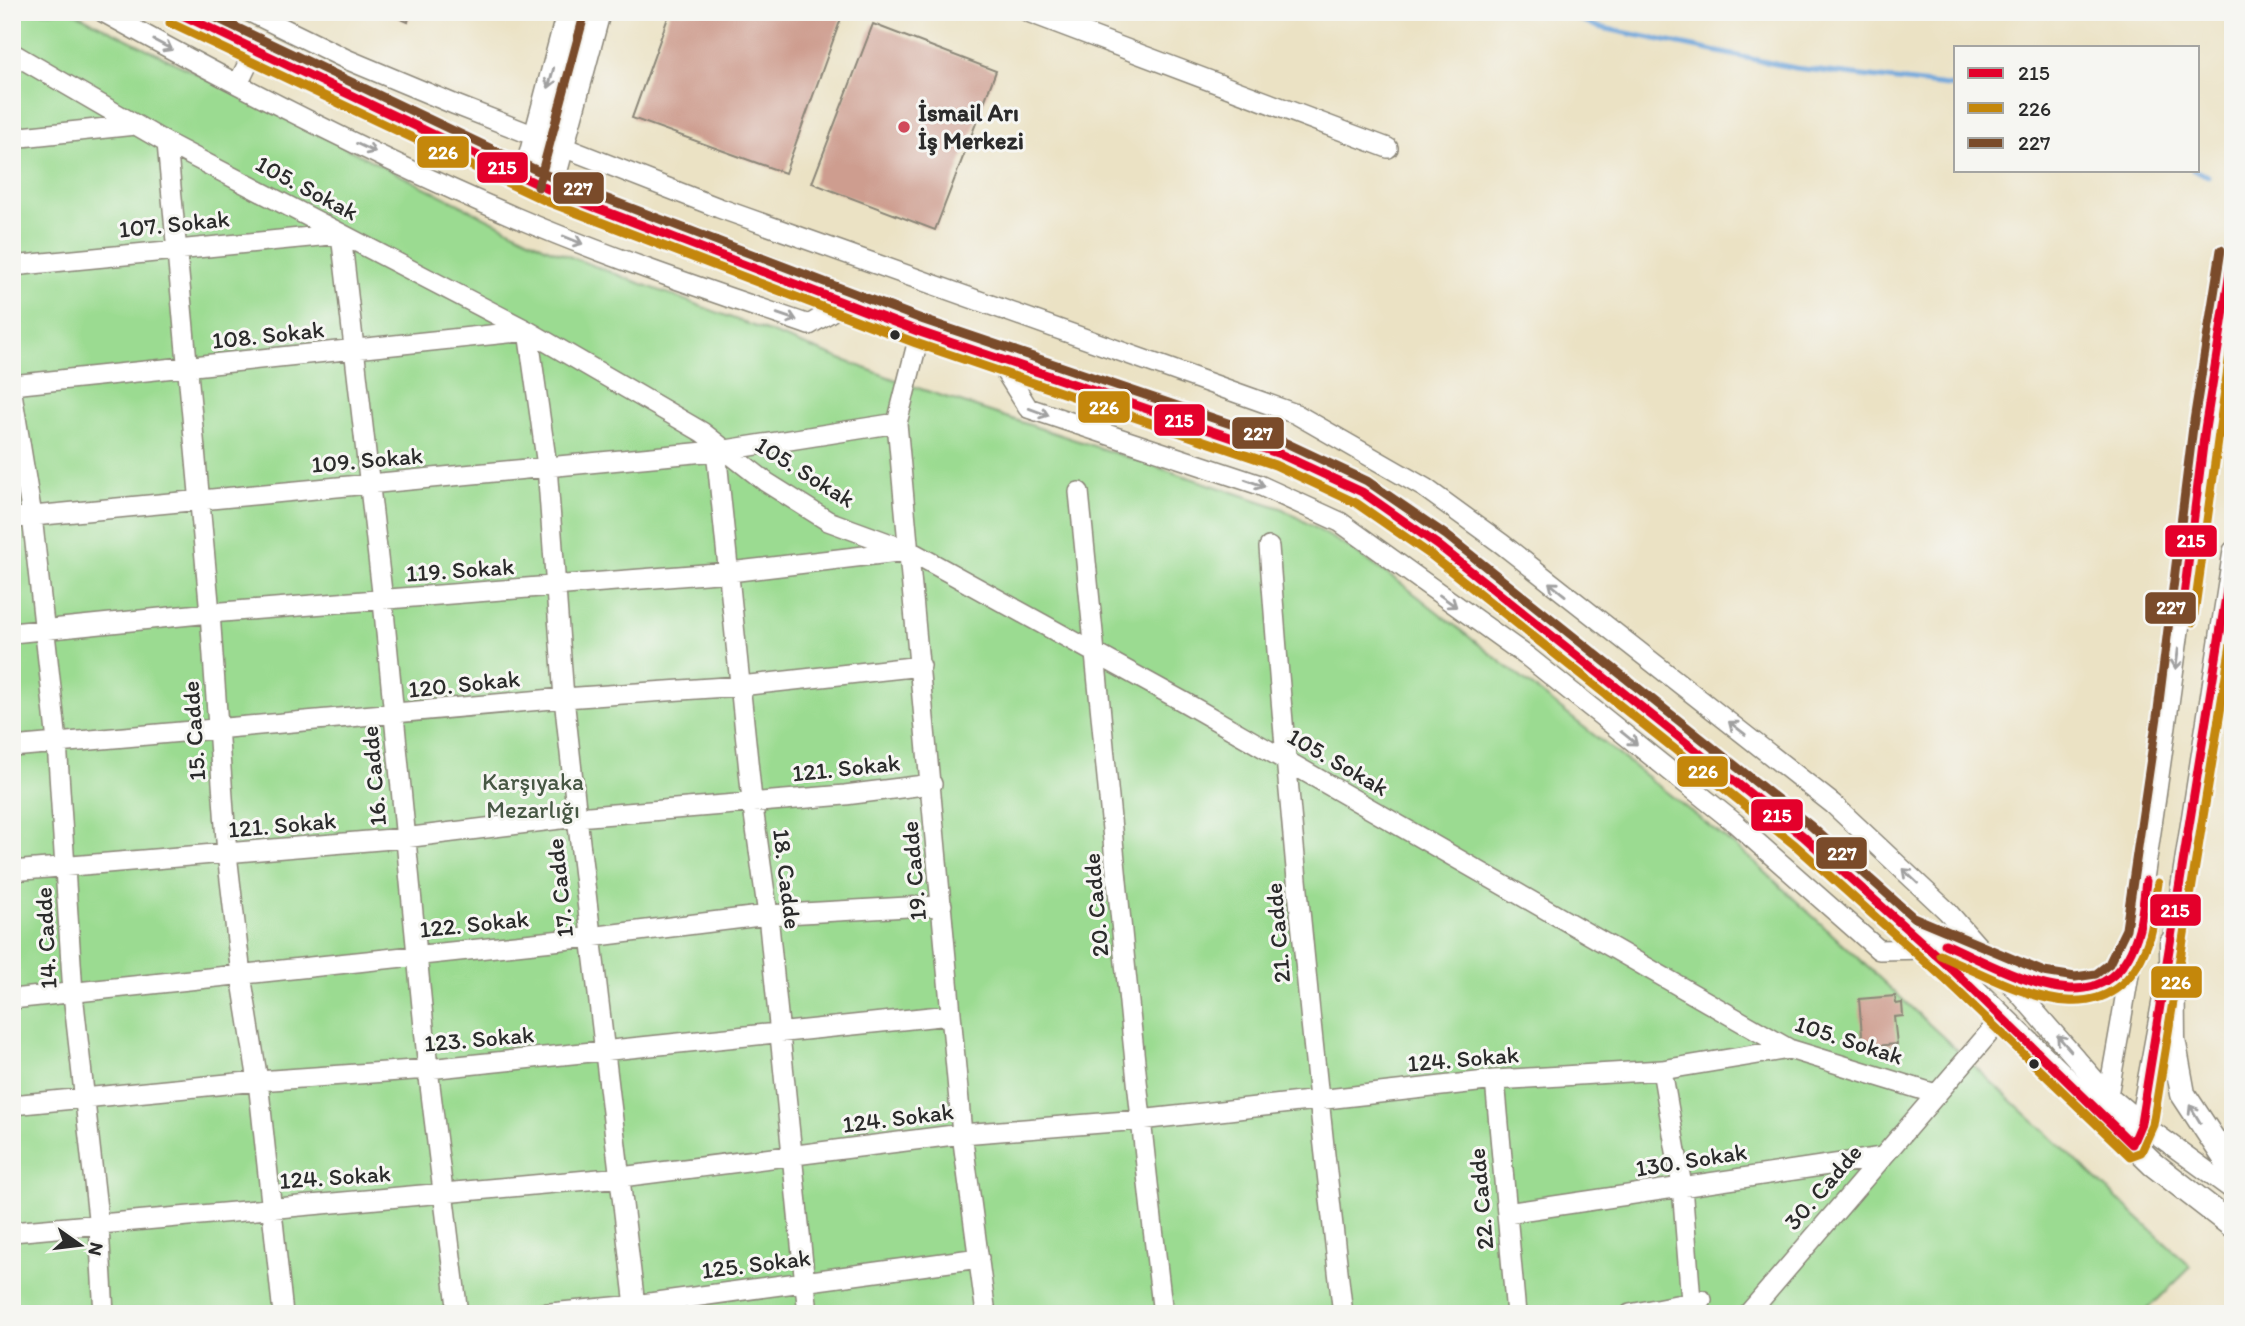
<svg xmlns="http://www.w3.org/2000/svg" width="2245" height="1326" font-family="Itim,sans-serif">
	<rect width="100%" height="100%" fill="#f6f6f2"/>
	<filter id="ink" filterUnits="userSpaceOnUse"><feTurbulence type="fractalNoise" baseFrequency=".0143" numOctaves="2"/><feDisplacementMap in="SourceGraphic" scale="14" xChannelSelector="R" yChannelSelector="G"/><feConvolveMatrix kernelMatrix="1 2 1 2 8 2 1 2 1" color-interpolation-filters="sRGB"/></filter>
	<filter id="wash" filterUnits="userSpaceOnUse"><feTurbulence type="fractalNoise" baseFrequency=".00686" numOctaves="4" result="noise"/><feDisplacementMap in="SourceGraphic" scale="28" xChannelSelector="R" yChannelSelector="G"/><feGaussianBlur stdDeviation="1.57" result="paint"/><feColorMatrix in="noise" values="0 0 0 0 0 0 0 0 0 0 0 0 0 0 0 0 0 1.4 0 .05"/><feComposite in="paint" operator="in"/></filter>
	<g filter="url(#wash)">
		<rect width="100%" height="100%" fill="#ebe2c4"/>
		<path fill="#9bdb91" stroke="#63835e" stroke-width="2" d="M12 12H73L547 248 912 386 1281 508 1346 546 1402 584 1750 858 2191 1267 2143 1314H12Z"/>
		<g fill="none" stroke-linecap="round" stroke-linejoin="round">
			<path stroke="#6ca4da" stroke-width="5" d="M1561 12 1598 27 1795 68 1956 87
				M2193 170 2208 176"/>
		</g>
		<g id="blocks">
			<path fill="#ce9d8f" d="M386 12H410L408 22Z
				M670 12 843 13 785 173 632 118Z
				M873 24 996 71 935 230 812 183Z
				M1895 996 1896 1004 1902 1003 1903 1016 1894 1017 1897 1044 1863 1047 1859 999Z"/>
		</g>
	</g>
	<g filter="url(#ink)">
		<use href="#blocks" fill-opacity="0" stroke="#8b8678" stroke-width="2"/>
		<g fill="none" stroke-linecap="round" stroke-linejoin="round">
			<g stroke="#8b8678" stroke-width="22">
				<path id="minor" d="M103 12C237 86 375 157 515 217 611 258 710 291 809 325L844 304
					M250 12 346 59 456 105 719 208 1296 414 1425 488 1502 544 1833 804 1947 911 2108 1095 2141 1123 2233 1190
					M1028 12 1388 148
					M12 53 167 143 528 331 702 432 766 482 828 521 910 551 1184 702 1789 1049 1936 1094
					M238 84 254 51
					M12 138 135 125
					M167 143 210 613 227 854 241 975 258 1081 283 1314
					M12 266 341 234 383 601 428 1069 458 1314
					M920 332 897 423 962 1134 986 1314
					M998 360 1028 408 1257 484 1340 522 1528 657 1735 823 1879 950 1929 949
					M12 385 528 331 547 466 564 698 577 817 636 1314
					M12 393 32 516 57 742 73 994 99 1227 104 1314
					M716 450 752 800 768 915 808 1314
					M1079 492C1107 766 1130 1040 1163 1314
					M12 518 726 450 897 423
					M1269 547C1288 803 1313 1059 1343 1314
					M12 633 210 613 730 572 906 551
					M2212 688 2233 694
					M12 747 564 698 740 686 921 666
					M12 871 404 838 577 817 845 795 932 784
					M1917 933C1957 949 2063 1004 2102 986 2116 979 2122 966 2129 952
					M2170 955 2233 551
					M12 999 590 937 768 915 942 905
					M1662 1070 1682 1186 1692 1314
					M1495 1080 1516 1314
					M2103 1101 2108 1095C2160 815 2188 533 2233 252
					M12 1105 258 1081 428 1069 950 1015
					M2138 1131 2165 985
					M1507 1213 1882 1157
					M12 1232 621 1177 962 1134 1140 1120 1495 1080 1662 1070 1789 1049
					M540 1314 635 1305 979 1258
					M1630 1314 1702 1300
					M1748 1314 2002 1018"/>
			</g>
			<g stroke="#8b8678" stroke-width="27">
				<path id="major" d="M175 12 550 190 920 332 1280 454 1362 492 1438 545 1803 836 1955 972 2153 1164 2233 1226
					M525 179 569 12
					M550 190 598 12
					M2172 943 2173 1039 2183 1094 2233 1170"/>
			</g>
			<use href="#minor" stroke="#fff" stroke-width="19"/>
			<use href="#major" stroke="#fff" stroke-width="24"/>
			<g stroke="#f6f6f2" stroke-width="14">
				<path id="bus-1" d="M176 12 550 190 920 332 1280 454 1362 492 1438 545 1803 836 1955 972 2132 1144 2141 1123 2233 553
					M2181 620 2205 429 2233 254
					M1945 944C2012 973 2110 1036 2139 929 2143 913 2144 897 2146 881"/>
			</g>
			<g stroke="#f6f6f2" stroke-width="14">
				<path id="bus-2" d="M170 23 546 201 916 343 1275 465 1356 503 1431 555 1795 845 1947 981 2130 1156 2141 1152 2153 1125 2233 632
					M2193 622 2233 332
					M1940 955C2014 988 2114 1049 2150 936 2155 919 2155 900 2158 883"/>
			</g>
			<g stroke="#f6f6f2" stroke-width="14">
				<path id="bus-3" d="M204 12 555 179 924 320 1284 442 1367 481 1446 535 1811 826 1913 917 2044 972 2075 977 2096 974 2109 964 2126 929 2158 710 2193 427 2221 250
					M538 187 585 12"/>
			</g>
			<use href="#bus-1" stroke="#e4002b" stroke-width="9"/>
			<use href="#bus-2" stroke="#c4870b" stroke-width="9"/>
			<use href="#bus-3" stroke="#7a4b2a" stroke-width="9"/>
		</g>
		<defs><path id="oneway-shaft" d="M-6 0H5M1.5-3L5.5 0L1.5 3" fill="none" stroke-width="1.6" stroke-linecap="round" stroke-linejoin="round" transform="scale(1.75)"/></defs>
		<g stroke="#a0a0a0">
			<use href="#oneway-shaft" transform="translate(163 45) rotate(28)"/>
			<use href="#oneway-shaft" transform="translate(551 78) rotate(105)"/>
			<use href="#oneway-shaft" transform="translate(366 148) rotate(25)"/>
			<use href="#oneway-shaft" transform="translate(573 240) rotate(22)"/>
			<use href="#oneway-shaft" transform="translate(787 317) rotate(19)"/>
			<use href="#oneway-shaft" transform="translate(1039 412) rotate(20)"/>
			<use href="#oneway-shaft" transform="translate(1255 483) rotate(20)"/>
			<use href="#oneway-shaft" transform="translate(1557 589) rotate(-141)"/>
			<use href="#oneway-shaft" transform="translate(1448 601) rotate(35)"/>
			<use href="#oneway-shaft" transform="translate(2177 659) rotate(97)"/>
			<use href="#oneway-shaft" transform="translate(1737 728) rotate(-142)"/>
			<use href="#oneway-shaft" transform="translate(1629 738) rotate(39)"/>
			<use href="#oneway-shaft" transform="translate(1910 876) rotate(-137)"/>
			<use href="#oneway-shaft" transform="translate(2064 1043) rotate(-131)"/>
			<use href="#oneway-shaft" transform="translate(2195 1114) rotate(-121)"/>
		</g>
	</g>
	<circle fill="#d1495b" stroke="#f6f6f2" stroke-width="2.5" cx="904" cy="127" r="7"/>
	<g fill="#2b2b2b" stroke="#f6f6f2" stroke-width="2.5">
		<circle cx="895" cy="335" r="6"/>
		<circle cx="2034" cy="1064" r="6"/>
	</g>
	<g text-anchor="middle" stroke-width="6" stroke-linejoin="round" paint-order="stroke">
		<g font-size="24" font-weight="bold" fill="#2b2b2b" stroke="#f6f6f2" text-anchor="start">
			<text x="918" y="121">İsmail Arı<tspan x="918" dy="28">İş Merkezi</tspan></text>
		</g>
		<g font-size="24" fill="#2b2b2b" stroke="#f6f6f2">
			<text transform="translate(307 188) rotate(28)" y="8">105. Sokak</text>
			<text transform="translate(174 224) rotate(-6)" y="8">107. Sokak</text>
			<text transform="translate(268 335) rotate(-6)" y="8">108. Sokak</text>
			<text transform="translate(367 460) rotate(-5)" y="8">109. Sokak</text>
			<text transform="translate(805 472) rotate(32)" y="8">105. Sokak</text>
			<text transform="translate(460 570) rotate(-4)" y="8">119. Sokak</text>
			<text transform="translate(464 684) rotate(-6)" y="8">120. Sokak</text>
			<text transform="translate(194 731) rotate(-94)" y="8">15. Cadde</text>
			<text transform="translate(1338 762) rotate(30)" y="8">105. Sokak</text>
			<text transform="translate(846 768) rotate(-6)" y="8">121. Sokak</text>
			<text transform="translate(374 776) rotate(-95)" y="8">16. Cadde</text>
			<text transform="translate(282 825) rotate(-5)" y="8">121. Sokak</text>
			<text transform="translate(914 871) rotate(-95)" y="8">19. Cadde</text>
			<text transform="translate(787 879) rotate(83)" y="8">18. Cadde</text>
			<text transform="translate(560 888) rotate(-96)" y="8">17. Cadde</text>
			<text transform="translate(1096 905) rotate(-95)" y="8">20. Cadde</text>
			<text transform="translate(474 924) rotate(-6)" y="8">122. Sokak</text>
			<text transform="translate(1278 933) rotate(-95)" y="8">21. Cadde</text>
			<text transform="translate(46 938) rotate(-93)" y="8">14. Cadde</text>
			<text transform="translate(479 1039) rotate(-5)" y="8">123. Sokak</text>
			<text transform="translate(1849 1040) rotate(18)" y="8">105. Sokak</text>
			<text transform="translate(1463 1059) rotate(-5)" y="8">124. Sokak</text>
			<text transform="translate(898 1118) rotate(-7)" y="8">124. Sokak</text>
			<text transform="translate(1691 1160) rotate(-9)" y="8">130. Sokak</text>
			<text transform="translate(335 1177) rotate(-4)" y="8">124. Sokak</text>
			<text transform="translate(1823 1187) rotate(-49)" y="8">30. Cadde</text>
			<text transform="translate(1481 1199) rotate(-95)" y="8">22. Cadde</text>
			<text transform="translate(756 1264) rotate(-7)" y="8">125. Sokak</text>
		</g>
		<g font-size="24" fill="#475744" stroke="#f6f6f2">
			<text x="533" y="790">Karşıyaka<tspan x="533" dy="28">Mezarlığı</tspan></text>
		</g>
	</g>
	<g stroke="#f6f6f2" stroke-width="2.5">
		<rect x="416" y="135" width="54" height="34" rx="7" fill="#c4870b"/>
		<rect x="476" y="151" width="53" height="33" rx="7" fill="#e4002b"/>
		<rect x="552" y="171" width="53" height="34" rx="7" fill="#7a4b2a"/>
		<rect x="1077" y="390" width="54" height="34" rx="7" fill="#c4870b"/>
		<rect x="1153" y="403" width="53" height="34" rx="7" fill="#e4002b"/>
		<rect x="1231" y="416" width="54" height="34" rx="7" fill="#7a4b2a"/>
		<rect x="2164" y="524" width="54" height="34" rx="7" fill="#e4002b"/>
		<rect x="2144" y="591" width="53" height="34" rx="7" fill="#7a4b2a"/>
		<rect x="1676" y="755" width="53" height="33" rx="7" fill="#c4870b"/>
		<rect x="1750" y="798" width="54" height="34" rx="7" fill="#e4002b"/>
		<rect x="1815" y="836" width="53" height="34" rx="7" fill="#7a4b2a"/>
		<rect x="2149" y="893" width="53" height="34" rx="7" fill="#e4002b"/>
		<rect x="2150" y="965" width="53" height="34" rx="7" fill="#c4870b"/>
	</g>
	<g font-size="19" text-anchor="middle" font-weight="bold" fill="#fff">
		<text x="443" y="159">226</text>
		<text x="502" y="174">215</text>
		<text x="578" y="195">227</text>
		<text x="1104" y="414">226</text>
		<text x="1179" y="427">215</text>
		<text x="1258" y="440">227</text>
		<text x="2191" y="547">215</text>
		<text x="2171" y="614">227</text>
		<text x="1703" y="778">226</text>
		<text x="1777" y="822">215</text>
		<text x="1842" y="860">227</text>
		<text x="2175" y="917">215</text>
		<text x="2176" y="989">226</text>
	</g>
	<rect width="2245" height="1326" fill="none" stroke="#f6f6f2" stroke-width="42"/>
	<rect x="1954" y="46" width="245" height="126" fill="#f6f6f2" stroke="#a5a5a2" stroke-width="2"/>
	<rect x="1968" y="68" width="35" height="10" fill="#e4002b" stroke="#a5a5a2" stroke-width="2"/>
	<text x="2018" y="80" font-size="21" fill="#2b2b2b">215</text>
	<rect x="1968" y="103" width="35" height="10" fill="#c4870b" stroke="#a5a5a2" stroke-width="2"/>
	<text x="2018" y="116" font-size="21" fill="#2b2b2b">226</text>
	<rect x="1968" y="138" width="35" height="10" fill="#7a4b2a" stroke="#a5a5a2" stroke-width="2"/>
	<text x="2018" y="150" font-size="21" fill="#2b2b2b">227</text>
	<g transform="translate(80 1245) rotate(104)" stroke="#f6f6f2" stroke-width="5" paint-order="stroke">
	<path d="M0-5L12 26L0 18L-12 26Z" fill="#2b2b2b"/>
	<text y="-10" font-size="19" font-weight="bold" text-anchor="middle" fill="#2b2b2b">N</text>
	</g>
</svg>
